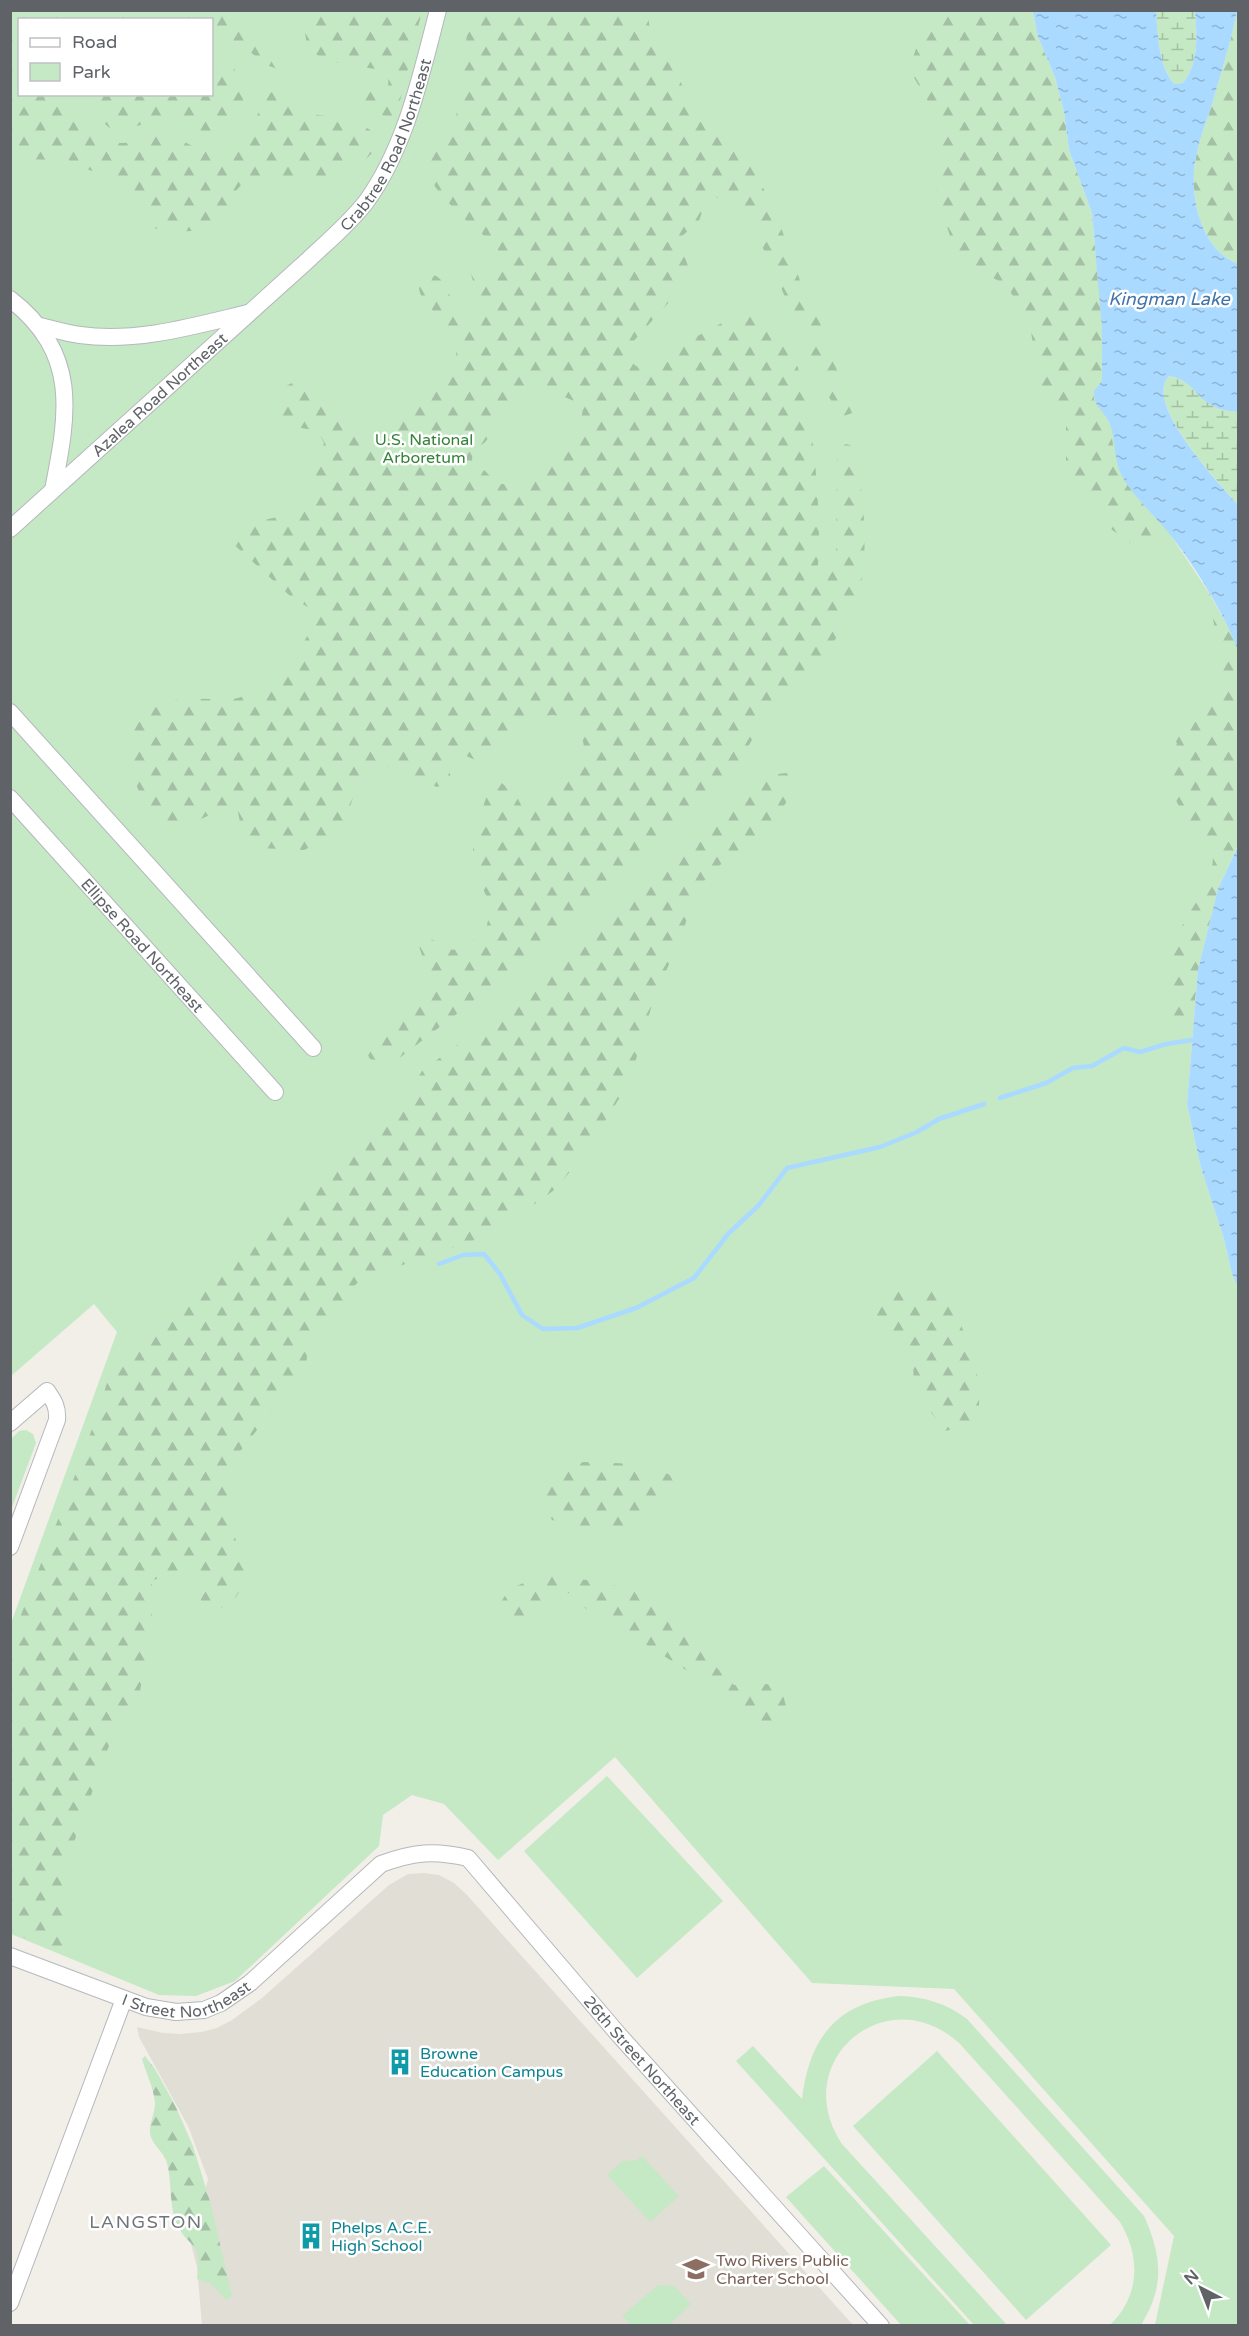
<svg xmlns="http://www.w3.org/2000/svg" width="1249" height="2336" font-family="'Varela Round',sans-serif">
	<defs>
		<pattern id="forest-firs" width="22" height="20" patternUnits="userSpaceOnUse" patternTransform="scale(1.5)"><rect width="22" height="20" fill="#c5e8c5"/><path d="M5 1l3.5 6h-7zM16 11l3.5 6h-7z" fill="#a3c0a4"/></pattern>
		<pattern id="wetland-marsh" width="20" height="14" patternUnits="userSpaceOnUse" patternTransform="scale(1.5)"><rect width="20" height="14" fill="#c5e8c5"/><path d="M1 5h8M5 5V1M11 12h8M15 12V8" fill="none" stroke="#a3c0a4"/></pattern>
		<pattern id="water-ripples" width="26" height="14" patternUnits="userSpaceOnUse" patternTransform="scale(1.5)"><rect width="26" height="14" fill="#aadaff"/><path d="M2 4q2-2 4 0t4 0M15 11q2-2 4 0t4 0" fill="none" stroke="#8eb4d2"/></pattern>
	</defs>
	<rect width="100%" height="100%" fill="#f1efe8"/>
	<path fill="#e1ded6" d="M424 1873 439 1875 454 1883 467 1895 853 2325H202L197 2267 191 2244 208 2179 188 2126 139 2037 137 2027 163 2033 180 2034 201 2032 217 2028 232 2020 262 1998 389 1885 408 1874Z"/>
	<path fill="#c5e8c5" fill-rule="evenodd" d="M11 11H1033L1038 37 1170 534 1209 593 1238 651V845L1218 889 1198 970 1187 1104 1201 1168 1224 1239 1232 1274 1238 1288V2325H1155L1174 2236 954 1989 812 1983 615 1757 498 1860 444 1804 412 1795 383 1815 379 1846 235 1981 196 1996 159 1995 11 1934 10 1626 117 1332 94 1304 11 1376ZM20 20H212V94H20Z
		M26 1430 33 1434 36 1443 11 1510V1439L19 1431Z
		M607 1776 723 1901 637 1978 524 1851Z
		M899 1996C925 1997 946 2003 967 2019L1144 2216C1162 2257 1165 2286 1141 2325H1110C1140 2296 1141 2257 1120 2222L960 2044C887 1976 787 2062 842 2144L1007 2325H974L736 2061 753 2046 802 2099C809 2039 836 2003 899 1996Z
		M937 2051 1111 2245 1026 2320 853 2126Z
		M642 2156 679 2196 650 2222 607 2175 622 2161 637 2160Z
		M824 2166 970 2325H901L786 2197Z
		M658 2285 674 2286 691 2304 669 2325H631L622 2316Z"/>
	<path fill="url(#forest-firs)" fill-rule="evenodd" d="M11 10 83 11 81 19 20 20V94L59 95 60 99 84 117 96 139C112 143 125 145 141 140 148 138 156 134 163 135 178 136 188 146 202 149 241 159 253 127 265 97L267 94 275 91 284 93 312 114 340 118 369 129 374 135 375 144 372 153 365 160 353 162 340 173 310 180H270L243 183 234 193 231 217 220 221 208 230 174 232 163 231 152 227 141 214 131 191 116 177 89 170 68 160 11 159Z
		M106 11H135L138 19H105Z
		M159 11H227L263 47 275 53 290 65 281 70 269 66 246 49 212 41V20L162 19Z
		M252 11H284L281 34 277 36Z
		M306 11H422L397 113 388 118 358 103 357 88 361 85 388 87 389 71C370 67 314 65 307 44 304 34 306 20 306 11Z
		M464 11H648L649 24 687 94 714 127 744 154 759 179 779 222 802 286 818 317 852 413 844 416C822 397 813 356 802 330 799 321 793 314 789 306 776 278 747 193 708 197L698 223 683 235 680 243 690 272 689 280 631 344C625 355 630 364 642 369L675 348 733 317C745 314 763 312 773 320 813 354 824 524 817 575L824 580 833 571 836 561 837 457C839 448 842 441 852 446 863 472 867 543 863 572 860 595 846 623 833 643 816 669 786 686 768 712 758 726 752 742 743 755 719 792 685 822 650 848L467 1006 393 1063 370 1059 368 1055C374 1029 418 1014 427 987 432 973 420 955 418 941L427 937 453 950 475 940 487 925 491 906 472 865 474 834 486 798 502 783 518 799 526 815 551 788 573 773 584 747 580 722 553 715 519 720 502 743 480 762 457 752 446 761 452 781 437 787 384 766 363 774C353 794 349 813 340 833L304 850 259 848 247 839 242 832 238 812C217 806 195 822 179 834 139 822 107 734 152 709 177 694 206 700 233 699 241 698 248 694 255 691 286 677 301 649 316 619L314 613 309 608 289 595 230 541V535L233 529C262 516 299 522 316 489 315 480 308 475 307 466L320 454 324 443C314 418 292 438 280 415L288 403 282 397 284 387 300 379 312 381 356 431 375 438H383L451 374C459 361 457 357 454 342 453 338 454 332 451 329 439 313 413 301 420 278 452 260 447 322 477 328L482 324 483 316 469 267 471 264 478 272 492 270 498 260V248C489 238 478 232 469 223 449 204 426 182 420 155L425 150 443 142 450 133 456 118 468 27ZM531 390C548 393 571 395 583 408 582 419 573 443 567 451 557 464 518 486 502 484 493 483 490 475 484 470 478 467 472 467 472 459 472 451 481 446 486 441 493 433 496 422 503 414 511 405 521 397 531 390Z
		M916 11H1033L1038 37 1055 77 1064 112 1069 150 1092 213 1102 328V381L1094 391V403L1110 424 1114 452 1122 476 1170 534 1144 553 1111 529 1066 467V410L1040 397 1031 331 1007 285 957 260 936 189 943 127 909 69 924 26Z
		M1237 11H1238V264C1203 250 1192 206 1194 171 1196 147 1205 126 1212 104 1221 73 1231 42 1237 11Z
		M212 57 234 67C242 104 255 103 222 132 194 136 192 123 170 118 148 113 124 144 104 123 101 120 99 115 97 111 92 105 86 100 80 95L212 94Z
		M1209 593 1234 637 1238 651V844L1218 889 1198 970 1193 1019 1171 1020C1171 995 1168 967 1175 943 1184 913 1214 887 1213 855 1213 841 1198 834 1190 823 1173 801 1159 769 1177 744L1171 728C1188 719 1206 709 1215 692 1225 675 1212 615 1209 593Z
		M786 773C793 775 795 781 794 787L773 827 768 833 752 844 742 848 720 865 694 891 683 933 654 998 629 1083 586 1151 557 1188 508 1223 486 1236 362 1279 353 1287 332 1321 317 1336 307 1355 306 1373 297 1386 280 1401 230 1464 227 1510 247 1578 236 1597 208 1618 190 1575 171 1572 152 1581V1628L139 1696 110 1743 66 1864 62 1892 67 1947 61 1953 11 1932V1641L86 1447 109 1377 114 1371 287 1212 409 1105C416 1095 417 1090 417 1079L422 1071 527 993 577 946 631 903 765 781 778 774Z
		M881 1286 927 1287 957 1313 971 1353 980 1385 978 1423 945 1431 914 1389 913 1360 869 1318Z
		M583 1462 641 1464 673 1476 679 1491 661 1506 641 1527 603 1532 552 1520 540 1499 556 1478Z
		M543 1575 596 1581 632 1590 685 1631 713 1646 716 1667 734 1685 773 1684 782 1691 787 1710 785 1725 766 1729 731 1705 686 1670 612 1623 586 1609 572 1593 550 1594 524 1618 492 1617 509 1589Z
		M145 2056 155 2069 175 2105 193 2146 211 2205 232 2296 226 2300 211 2284 197 2279C202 2236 189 2252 176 2222 169 2204 172 2182 167 2163 164 2152 149 2142 150 2131 150 2121 155 2113 155 2103 154 2089 146 2073 142 2059Z"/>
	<path fill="url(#wetland-marsh)" d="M1156 11H1195C1197 35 1199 63 1183 83L1174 84C1158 64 1158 35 1156 11Z
		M1169 376C1197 382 1194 396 1215 407 1222 411 1231 411 1238 412V505C1221 484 1142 403 1169 376Z"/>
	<path fill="url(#water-ripples)" d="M1033 11H1156C1158 34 1158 65 1174 84L1183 83C1199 63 1197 35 1195 11H1237C1231 42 1221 73 1212 104 1205 126 1196 147 1194 171 1192 206 1203 250 1238 264V412C1231 411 1222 411 1215 407 1194 397 1195 381 1169 376 1142 403 1221 485 1238 505V651C1226 616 1192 562 1168 532 1154 515 1132 495 1122 476 1113 459 1116 436 1109 422 1102 408 1094 408 1094 391L1102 381V328L1092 213 1069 150 1064 112 1055 77 1038 37Z
		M1238 846V845V1288L1232 1274 1224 1239 1201 1168 1187 1104 1198 970 1218 889Z"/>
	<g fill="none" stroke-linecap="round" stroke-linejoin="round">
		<path stroke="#aadaff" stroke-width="4.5" d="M1000 1098 1046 1083 1073 1068 1092 1066 1124 1048 1140 1052 1166 1044 1192 1040
			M439 1264 463 1255 484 1254 500 1274 522 1315 543 1329 577 1328 636 1308 694 1278 728 1234 759 1205 787 1168 880 1147 917 1132 939 1119 984 1104"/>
		<g stroke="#b5b8bc" stroke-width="18">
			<g id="minor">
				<path d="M10 299C80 353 68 414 53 490"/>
				<path d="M40 326C53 329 66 333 80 335 136 343 194 326 248 313"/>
				<path id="s1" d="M10 529 307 261C327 242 349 224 366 202 406 147 421 75 438 10"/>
				<path d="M10 712 313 1048"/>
				<path id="s2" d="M10 798 275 1092"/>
				<path d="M10 1423 47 1391C54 1401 58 1407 57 1420L10 1547"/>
				<path id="s3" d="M10 1956 146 2007 176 2012 204 2010 221 2003 250 1983 381 1864C414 1852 434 1850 468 1858L619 2035 881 2326"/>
				<path d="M10 2303 124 1999"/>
			</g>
		</g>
		<use href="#minor" stroke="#fff" stroke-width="16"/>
	</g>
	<defs>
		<g id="building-bare" transform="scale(2.07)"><path d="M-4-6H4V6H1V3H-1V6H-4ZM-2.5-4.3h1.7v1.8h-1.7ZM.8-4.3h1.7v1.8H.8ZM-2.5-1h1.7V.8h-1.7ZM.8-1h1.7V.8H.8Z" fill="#0f9aa8" stroke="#fff" stroke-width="2.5" paint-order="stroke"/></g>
		<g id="school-bare" transform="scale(2.07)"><path d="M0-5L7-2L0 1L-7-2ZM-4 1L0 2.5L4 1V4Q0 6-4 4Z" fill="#8d6e63" stroke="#fff" stroke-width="2.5" paint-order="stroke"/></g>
	</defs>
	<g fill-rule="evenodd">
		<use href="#building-bare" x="400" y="2062"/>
		<use href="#building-bare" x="311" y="2236"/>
		<use href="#school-bare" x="696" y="2269"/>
	</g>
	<g text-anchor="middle" stroke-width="5" stroke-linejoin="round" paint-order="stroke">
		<g font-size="16" fill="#5f6368" stroke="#fff">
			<text dy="6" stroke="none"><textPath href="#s1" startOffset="544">Crabtree Road Northeast</textPath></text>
			<text dy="6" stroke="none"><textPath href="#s1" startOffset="201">Azalea Road Northeast</textPath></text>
			<text dy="6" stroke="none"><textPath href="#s2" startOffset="198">Ellipse Road Northeast</textPath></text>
			<text dy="6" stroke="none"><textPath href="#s3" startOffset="188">I Street Northeast</textPath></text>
			<text dy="6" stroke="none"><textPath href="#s3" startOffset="790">26th Street Northeast</textPath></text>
		</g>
		<g font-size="16" fill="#348238" stroke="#fff">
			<text x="424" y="445">U.S. National<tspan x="424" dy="18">Arboretum</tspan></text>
		</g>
		<g font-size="16" fill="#0d838f" stroke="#fff" text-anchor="start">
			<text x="420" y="2059">Browne<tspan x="420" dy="18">Education Campus</tspan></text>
			<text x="331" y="2233">Phelps A.C.E.<tspan x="331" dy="18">High School</tspan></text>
		</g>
		<g font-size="16" fill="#785e54" stroke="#fff" text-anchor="start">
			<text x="716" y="2266">Two Rivers Public<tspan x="716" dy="18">Charter School</tspan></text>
		</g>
		<g font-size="18" font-style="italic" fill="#4174aa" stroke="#fff">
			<text x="1169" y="305">Kingman Lake</text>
		</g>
		<g font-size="18" letter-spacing="1.5" fill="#70757a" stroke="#fff">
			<text x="146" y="2228">LANGSTON</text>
		</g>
	</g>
	<rect width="1249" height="2336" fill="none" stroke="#5f6368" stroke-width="24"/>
	<rect x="18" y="18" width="195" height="78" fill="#ffffff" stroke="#bfc1c3" stroke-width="1.5"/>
	<rect x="30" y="38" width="30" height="9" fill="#ffffff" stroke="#bfc1c3" stroke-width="1.5"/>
	<text x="72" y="48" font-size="18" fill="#5f6368">Road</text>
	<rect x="30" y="63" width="30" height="18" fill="#c5e8c5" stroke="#bfc1c3" stroke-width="1.5"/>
	<text x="72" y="78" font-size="18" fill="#5f6368">Park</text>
	<g transform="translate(1201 2288) rotate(318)" stroke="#ffffff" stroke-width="4.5" paint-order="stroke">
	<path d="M0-4.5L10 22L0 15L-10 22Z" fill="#5f6368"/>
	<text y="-9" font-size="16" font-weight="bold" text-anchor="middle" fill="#5f6368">N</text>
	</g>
</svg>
